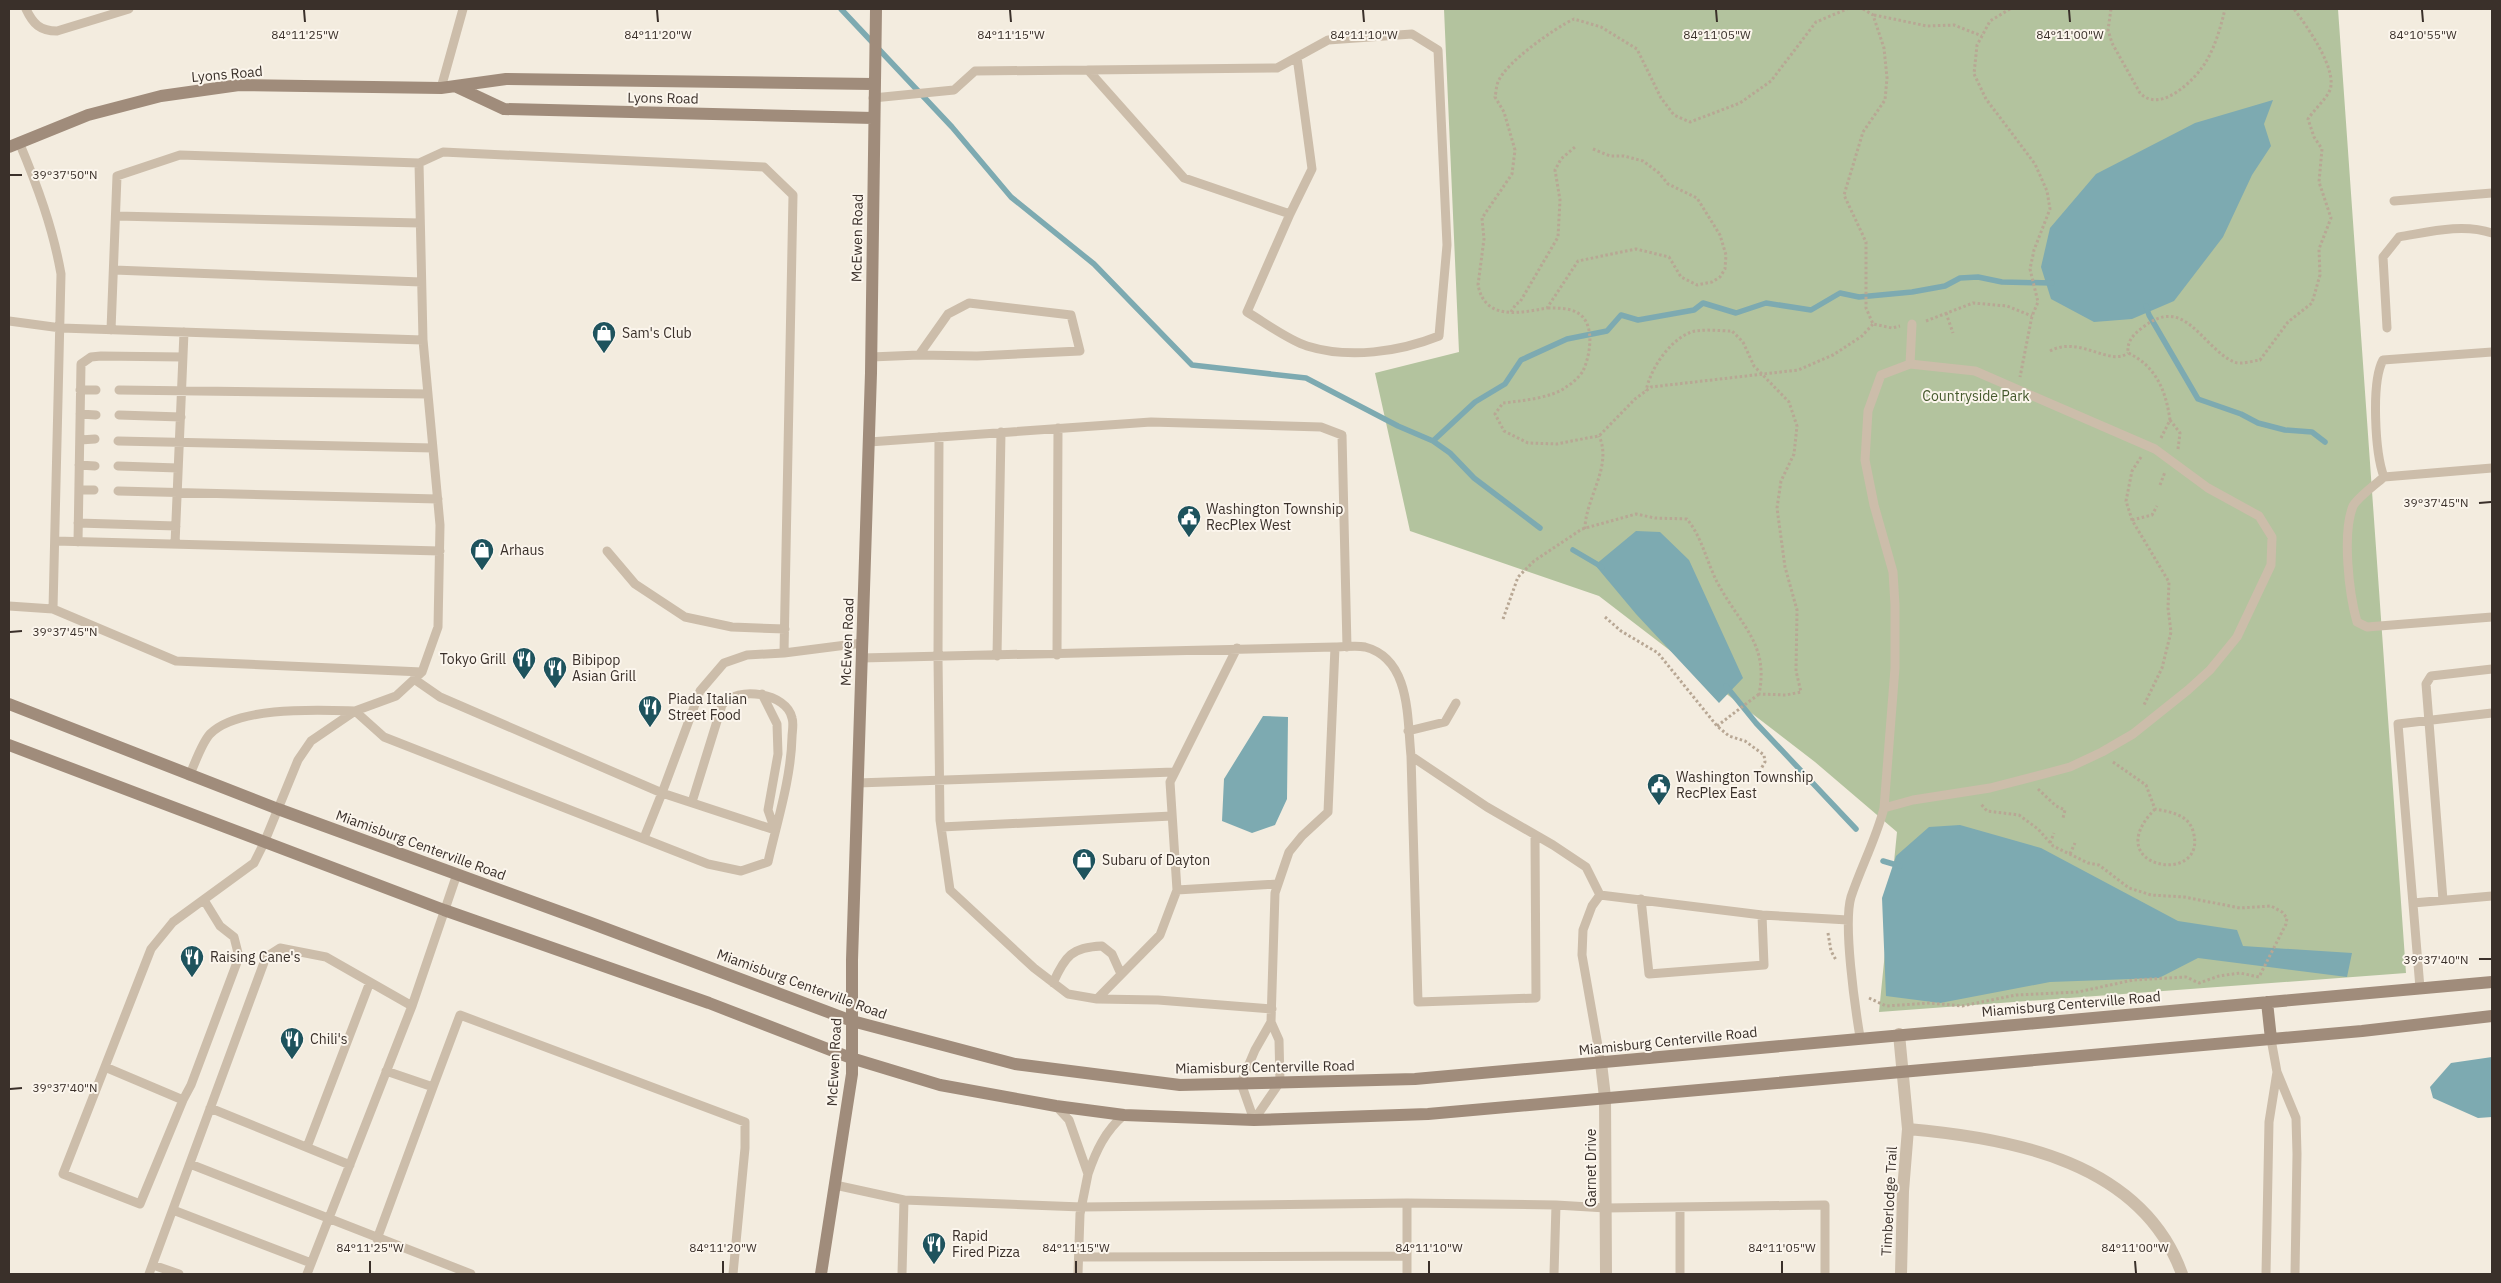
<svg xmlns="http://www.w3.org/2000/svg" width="2501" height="1283" font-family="'IBM Plex Sans',sans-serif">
	<rect width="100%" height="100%" fill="#f3ecdf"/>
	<path fill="#b3c39e" d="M1444 9H2338L2406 973 1879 1012 1897 832 1815 762 1599 596 1410 531 1375 373 1459 352Z"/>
	<path fill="#7daab1" d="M2273 100 2264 124 2271 146 2252 175 2223 237 2174 301 2132 319 2094 322 2051 299 2041 267 2050 228 2096 174 2195 123Z
		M1636 531 1660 532 1689 560 1743 678 1719 703 1636 614 1595 565Z
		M1263 716 1288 717 1287 799 1275 825 1252 833 1222 821 1224 779Z
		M1960 825 2041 848 2178 921 2237 930 2243 946 2352 953 2347 977 2198 958 2159 978 2050 982 1940 1003 1886 996 1882 898 1896 856 1929 827Z
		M2492 1057V1117L2478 1118 2433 1098 2430 1087 2451 1063Z"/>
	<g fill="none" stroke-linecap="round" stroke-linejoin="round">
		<path stroke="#7daab1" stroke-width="5.5" d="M841 9 952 127 1011 197 1094 264 1192 365 1306 378 1398 426 1433 441 1450 453 1474 478 1540 528
			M2146 306 2149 315 2198 399 2241 414 2258 423 2285 430 2312 432 2325 442
			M1433 441 1475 402 1505 384 1521 360 1567 339 1607 331 1621 315 1638 320 1694 310 1703 303 1736 313 1766 303 1811 310 1840 293 1859 297 1912 292 1945 286 1960 278 1978 277 2002 282 2052 283
			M1573 550 1602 567
			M1726 686 1756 723 1856 829
			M1883 861 1900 866"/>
		<path stroke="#b8a794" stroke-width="3" stroke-dasharray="2.5 2.5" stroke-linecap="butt" d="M1863 9 1873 15 1884 48 1887 78 1885 100 1863 132 1844 195 1866 242V308L1873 324 1892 328 1900 326
			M2010 9 1990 21 1982 36 1977 45 1974 74 1986 99 2035 164 2047 191 2050 209 2034 250 2030 269 2038 302 2032 316 2020 377
			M2111 9 2108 30 2112 43 2140 93C2161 115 2197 78 2207 60 2216 44 2221 26 2225 9
			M1874 15 1927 26 1954 25 1982 36
			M1593 149 1610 156H1624L1643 161 1659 173 1668 184 1697 198 1720 235 1726 255 1725 269 1720 277 1712 282 1697 285 1681 277 1669 257 1636 249 1578 261 1547 308C1520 313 1485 321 1478 285L1484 239 1482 218 1512 174 1515 150 1504 112 1495 97C1496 93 1496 87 1498 82 1506 62 1555 28 1574 19L1601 27 1637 49 1661 98 1674 115 1690 122 1740 103 1771 81 1816 22 1847 9
			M1548 308C1558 308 1570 308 1578 313 1596 324 1590 356 1583 371 1580 376 1572 384 1566 387 1552 398 1520 401 1503 403L1495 414 1504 431 1528 443 1557 444 1587 438 1599 436 1635 399 1651 387 1798 370 1833 355 1862 336 1873 324
			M1511 312 1516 304 1520 302 1558 237 1560 200 1555 170 1561 159 1575 147
			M1946 313 1953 333
			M1926 321 1973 303 2007 306 2032 316
			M2050 351C2079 335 2110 367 2128 353
			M2170 420 2180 433 2178 449
			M2161 438 2170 420C2166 391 2156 366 2128 353 2127 341 2133 335 2142 328 2185 293 2201 347 2234 362 2241 365 2252 361 2260 360L2288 322 2312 303 2320 275 2319 249 2331 218 2319 182 2322 149 2314 137 2308 119C2314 110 2324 101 2329 92 2340 72 2306 25 2294 9
			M2141 457 2132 471 2126 501 2132 520 2169 582 2168 608 2171 632 2162 668 2144 705
			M2160 485 2165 472
			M2132 520 2152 515 2157 506
			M1585 529C1585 499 1613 466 1599 436
			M1605 617 1621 631 1658 653 1717 726 1729 736 1745 741 1764 755 1765 762 1758 774
			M1503 619 1518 577 1534 561 1582 529 1636 514 1655 518 1687 519C1704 540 1707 566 1721 589 1742 626 1769 646 1759 694L1786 695 1801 692 1796 671 1797 610 1785 567 1777 508 1781 481 1794 454 1797 426 1789 402 1754 366 1743 342 1732 331C1720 331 1699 328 1689 333 1668 342 1650 370 1646 391
			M1717 726 1759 694
			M2113 762 2146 785 2155 809C2170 812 2188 814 2193 831 2210 887 2096 869 2155 809
			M2038 789 2056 806 2065 810 2063 818
			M2050 843 2054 833
			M2070 854 2075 843
			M1828 933 1831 951 1836 960
			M1869 998 1886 1006 1930 1003 1962 1006 2016 995 2078 992 2133 980 2186 977 2199 983 2219 976 2240 973 2259 977 2286 924 2287 918 2282 912 2271 906 2240 908 2184 897 2151 895 2129 888 2099 865 2088 863 2053 846 2038 829 2019 815 1987 811 1980 803"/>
		<path stroke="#ccbdaa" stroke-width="9" d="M26 9C33 24 40 31 57 31L129 9
			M441 88 463 9
			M873 98 954 90 975 71 1088 70 1184 178 1290 214 1247 312C1264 322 1288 340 1307 346 1349 359 1399 352 1439 336L1447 245 1438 50 1412 34 1328 40 1277 68 1088 70
			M19 142C37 185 53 228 61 274L53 609 176 661 422 672
			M419 163 423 340
			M2394 201 2492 193
			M1290 214 1312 169 1297 57
			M116 216 420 223
			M114 270 421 282
			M9 321 61 328 423 340 440 525 438 627 422 672 396 696 355 711 311 741 298 760 264 843 254 863 173 922 151 949 63 1174 140 1204 183 1100 105 1067
			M2387 328 2383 257 2399 237C2429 232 2462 223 2492 233
			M111 330 117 176 180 155 419 163 443 152 764 167 793 195 784 653
			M2492 352 2383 360C2371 382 2375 453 2384 477L2492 468
			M871 357 919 355 977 356 1080 351 1071 315 969 303 948 314 919 355
			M1910 364 1912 324
			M80 390H96
			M119 390 428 394
			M80 414 96 415
			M119 415 181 417
			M939 437 938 658 940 820 950 890 1034 968 1068 994 1097 999 1158 1000 1272 1009
			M80 440 95 439
			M118 441 433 448
			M869 442 1151 422 1321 427 1342 435 1347 647
			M79 465 95 466
			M118 466 178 468
			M2384 477C2377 483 2357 498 2353 506 2342 533 2349 594 2357 622L2367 627 2492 617
			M79 490H94
			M118 491 438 499
			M78 523 176 526
			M55 541 440 551
			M78 542 81 364 91 357 101 356 183 357
			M175 544 184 332
			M607 551 635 584 685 617 732 627 785 629
			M9 606 53 609
			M1237 648 1170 782 1177 890 1278 884
			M1057 655 1058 428
			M997 656 1001 432
			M861 658 1335 647
			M414 679 440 697 662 793 644 838
			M762 694 777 724 778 754 768 810 775 830
			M1408 731 1445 722 1456 703
			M1411 756 1418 1002 1536 998 1535 836
			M189 776C195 764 201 744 210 734 238 706 317 710 355 711L384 737 708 864 741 871 768 862C777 822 791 779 792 737 792 732 794 724 792 718 787 693 737 685 722 705L692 802
			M857 783 1174 772
			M941 827 1172 816
			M775 830 662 793 700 691 724 663 747 655 784 653 862 643
			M1600 895 1762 915 1848 920
			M1641 899 1649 974 1764 965 1762 915
			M2443 900 2426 684 2431 676 2492 669
			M2413 903 2492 896
			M1053 983C1065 956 1072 947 1102 946L1112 954 1121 974
			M2420 988 2398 724 2492 713
			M1097 999 1160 935 1177 890
			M1271 1022 1275 893 1289 852 1302 836 1328 812 1335 647C1344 647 1356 645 1365 647 1411 659 1407 718 1411 756L1487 807 1553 845 1586 867 1600 895 1592 906 1583 930 1582 955 1601 1063
			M1271 1022 1279 1040 1280 1082 1254 1120 1241 1083 1255 1050Z
			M1860 1037C1855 1007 1843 924 1851 897 1861 867 1876 839 1884 808L1913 800 1990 788 2044 774 2070 767 2102 752 2133 734 2188 690 2210 670 2237 637 2271 565 2272 537 2259 516 2208 488 2155 449 1975 371 1910 364 1881 375 1868 411 1865 460 1874 505 1893 572 1895 605V668L1884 808
			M2271 1039 2277 1072 2296 1118 2297 1154 2295 1274
			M386 1071 433 1087 460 1015 745 1122V1148L733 1274
			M183 1100 191 1085 239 957 234 937 220 926 204 900
			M1056 1106 1069 1120 1088 1174C1096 1151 1105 1131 1124 1115
			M210 1108 350 1165
			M307 1147 370 982
			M190 1164 471 1274
			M835 1185 904 1200 902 1274
			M904 1200 1082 1207 1407 1203V1274
			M1407 1203 1556 1205 1554 1274
			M1556 1205 1606 1208 1825 1205V1274
			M173 1210 311 1263
			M377 1239 433 1087
			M1079 1257 1407 1256
			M153 1265 179 1274
			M149 1274 266 957 280 948 326 957 412 1006
			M307 1274 412 1006 457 874
			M1078 1274 1080 1214 1088 1174
			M1680 1274V1207
			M2266 1274 2269 1122 2277 1072"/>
		<path stroke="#ccbdaa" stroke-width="12" d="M1899 1034 1908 1129 1903 1191 1901 1274
			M1601 1063 1605 1097 1606 1274
			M1908 1129C2012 1138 2142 1162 2182 1274"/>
		<path stroke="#a08c7b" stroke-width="12" d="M457 87 504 109 873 118
			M9 147 88 115 161 96 239 85 441 88 506 79 873 84
			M9 704 278 809 588 922 852 1021 1015 1064 1180 1085 1415 1079 2492 982
			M9 745 444 910 709 1003 851 1058 940 1085 1056 1106 1124 1115 1254 1120 1428 1114 2362 1031 2492 1016
			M2267 1002 2271 1039
			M821 1274 852 1074V960L871 373 876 9"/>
	</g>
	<path fill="none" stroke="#3a302a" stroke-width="2" d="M304 10 305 22M657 10 658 22M1010 10 1011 22M1363 10 1364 22M1716 10 1717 22M2069 10 2070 22M2422 10 2423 22M10 175H22M2479 503 2491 502M10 632 22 631M2479 959H2491M10 1089 22 1088M370 1261V1273M723 1261V1273M1076 1261V1273M1429 1261V1273M1782 1261V1273M2135 1261 2136 1273"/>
	<defs>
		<g id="shop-pin" transform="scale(1.25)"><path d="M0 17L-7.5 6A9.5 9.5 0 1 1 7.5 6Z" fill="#1e535d" stroke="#fbf5ec"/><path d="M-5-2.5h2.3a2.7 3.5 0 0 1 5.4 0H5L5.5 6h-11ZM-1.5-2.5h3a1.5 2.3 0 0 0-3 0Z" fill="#fff"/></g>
		<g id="civic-pin" transform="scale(1.25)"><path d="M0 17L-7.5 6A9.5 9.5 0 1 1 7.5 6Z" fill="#1e535d" stroke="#fbf5ec"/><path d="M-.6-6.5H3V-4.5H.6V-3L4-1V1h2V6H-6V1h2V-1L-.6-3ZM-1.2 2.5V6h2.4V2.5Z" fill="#fff"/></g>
		<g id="restaurant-pin" transform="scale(1.25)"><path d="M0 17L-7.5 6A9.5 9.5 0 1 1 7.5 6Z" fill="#1e535d" stroke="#fbf5ec"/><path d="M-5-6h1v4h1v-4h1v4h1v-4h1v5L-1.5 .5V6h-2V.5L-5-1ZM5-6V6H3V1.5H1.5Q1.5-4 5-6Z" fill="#fff"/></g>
	</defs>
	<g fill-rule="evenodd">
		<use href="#shop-pin" x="604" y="333"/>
		<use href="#civic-pin" x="1189" y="517"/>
		<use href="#shop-pin" x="482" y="550"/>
		<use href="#restaurant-pin" x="524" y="659"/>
		<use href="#restaurant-pin" x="555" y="668"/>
		<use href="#restaurant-pin" x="650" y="707"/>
		<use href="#civic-pin" x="1659" y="785"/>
		<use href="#shop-pin" x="1084" y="860"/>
		<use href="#restaurant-pin" x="192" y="957"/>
		<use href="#restaurant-pin" x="292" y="1039"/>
		<use href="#restaurant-pin" x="934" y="1244"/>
	</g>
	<g text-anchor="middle" stroke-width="4" stroke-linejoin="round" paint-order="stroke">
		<g font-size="14" fill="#3a302a" stroke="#fbf5ec">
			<text transform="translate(227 74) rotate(-5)" y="5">Lyons Road</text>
			<text transform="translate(663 98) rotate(1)" y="5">Lyons Road</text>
			<text transform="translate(857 238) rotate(-89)" y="5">McEwen Road</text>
			<text transform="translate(847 642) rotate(-88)" y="5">McEwen Road</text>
			<text transform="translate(421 845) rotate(20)" y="5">Miamisburg Centerville Road</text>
			<text transform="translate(802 984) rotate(20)" y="5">Miamisburg Centerville Road</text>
			<text transform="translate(2071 1004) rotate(-5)" y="5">Miamisburg Centerville Road</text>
			<text transform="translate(1668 1041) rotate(-6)" y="5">Miamisburg Centerville Road</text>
			<text transform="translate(834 1062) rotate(-87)" y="5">McEwen Road</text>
			<text transform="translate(1265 1067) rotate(-1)" y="5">Miamisburg Centerville Road</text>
			<text transform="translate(1591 1168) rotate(-90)" y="5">Garnet Drive</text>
			<text transform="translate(1889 1201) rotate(-87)" y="5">Timberlodge Trail</text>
		</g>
		<g font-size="14" fill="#3a302a" stroke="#fbf5ec" text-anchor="start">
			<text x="622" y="338">Sam's Club</text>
			<text x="1206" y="514">Washington Township<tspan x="1206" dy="16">RecPlex West</tspan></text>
			<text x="500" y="555">Arhaus</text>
			<text x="506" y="664" text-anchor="end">Tokyo Grill</text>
			<text x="572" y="665">Bibipop<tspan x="572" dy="16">Asian Grill</tspan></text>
			<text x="668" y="704">Piada Italian<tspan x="668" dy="16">Street Food</tspan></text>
			<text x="1676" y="782">Washington Township<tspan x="1676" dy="16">RecPlex East</tspan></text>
			<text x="1102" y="865">Subaru of Dayton</text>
			<text x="210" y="962">Raising Cane's</text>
			<text x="310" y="1044">Chili's</text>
			<text x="952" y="1241">Rapid<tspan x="952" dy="16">Fired Pizza</tspan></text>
		</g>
		<g font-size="14" fill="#45592d" stroke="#fbf5ec">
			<text x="1976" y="401">Countryside Park</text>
		</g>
	</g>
	<g font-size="12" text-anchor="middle" fill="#3a302a" stroke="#fbf5ec" stroke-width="4" stroke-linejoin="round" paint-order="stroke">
		<text x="305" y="39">84°11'25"W</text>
		<text x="658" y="39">84°11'20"W</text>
		<text x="1011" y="39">84°11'15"W</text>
		<text x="1364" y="39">84°11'10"W</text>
		<text x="1717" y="39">84°11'05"W</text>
		<text x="2070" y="39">84°11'00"W</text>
		<text x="2423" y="39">84°10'55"W</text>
		<text x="65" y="179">39°37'50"N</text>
		<text x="2436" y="507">39°37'45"N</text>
		<text x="65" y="636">39°37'45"N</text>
		<text x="2436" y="964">39°37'40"N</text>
		<text x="65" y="1092">39°37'40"N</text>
		<text x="370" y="1252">84°11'25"W</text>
		<text x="723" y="1252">84°11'20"W</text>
		<text x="1076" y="1252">84°11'15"W</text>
		<text x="1429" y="1252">84°11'10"W</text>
		<text x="1782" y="1252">84°11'05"W</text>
		<text x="2135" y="1252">84°11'00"W</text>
	</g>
	<rect width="2501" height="1283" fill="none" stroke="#3a302a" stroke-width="20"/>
</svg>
